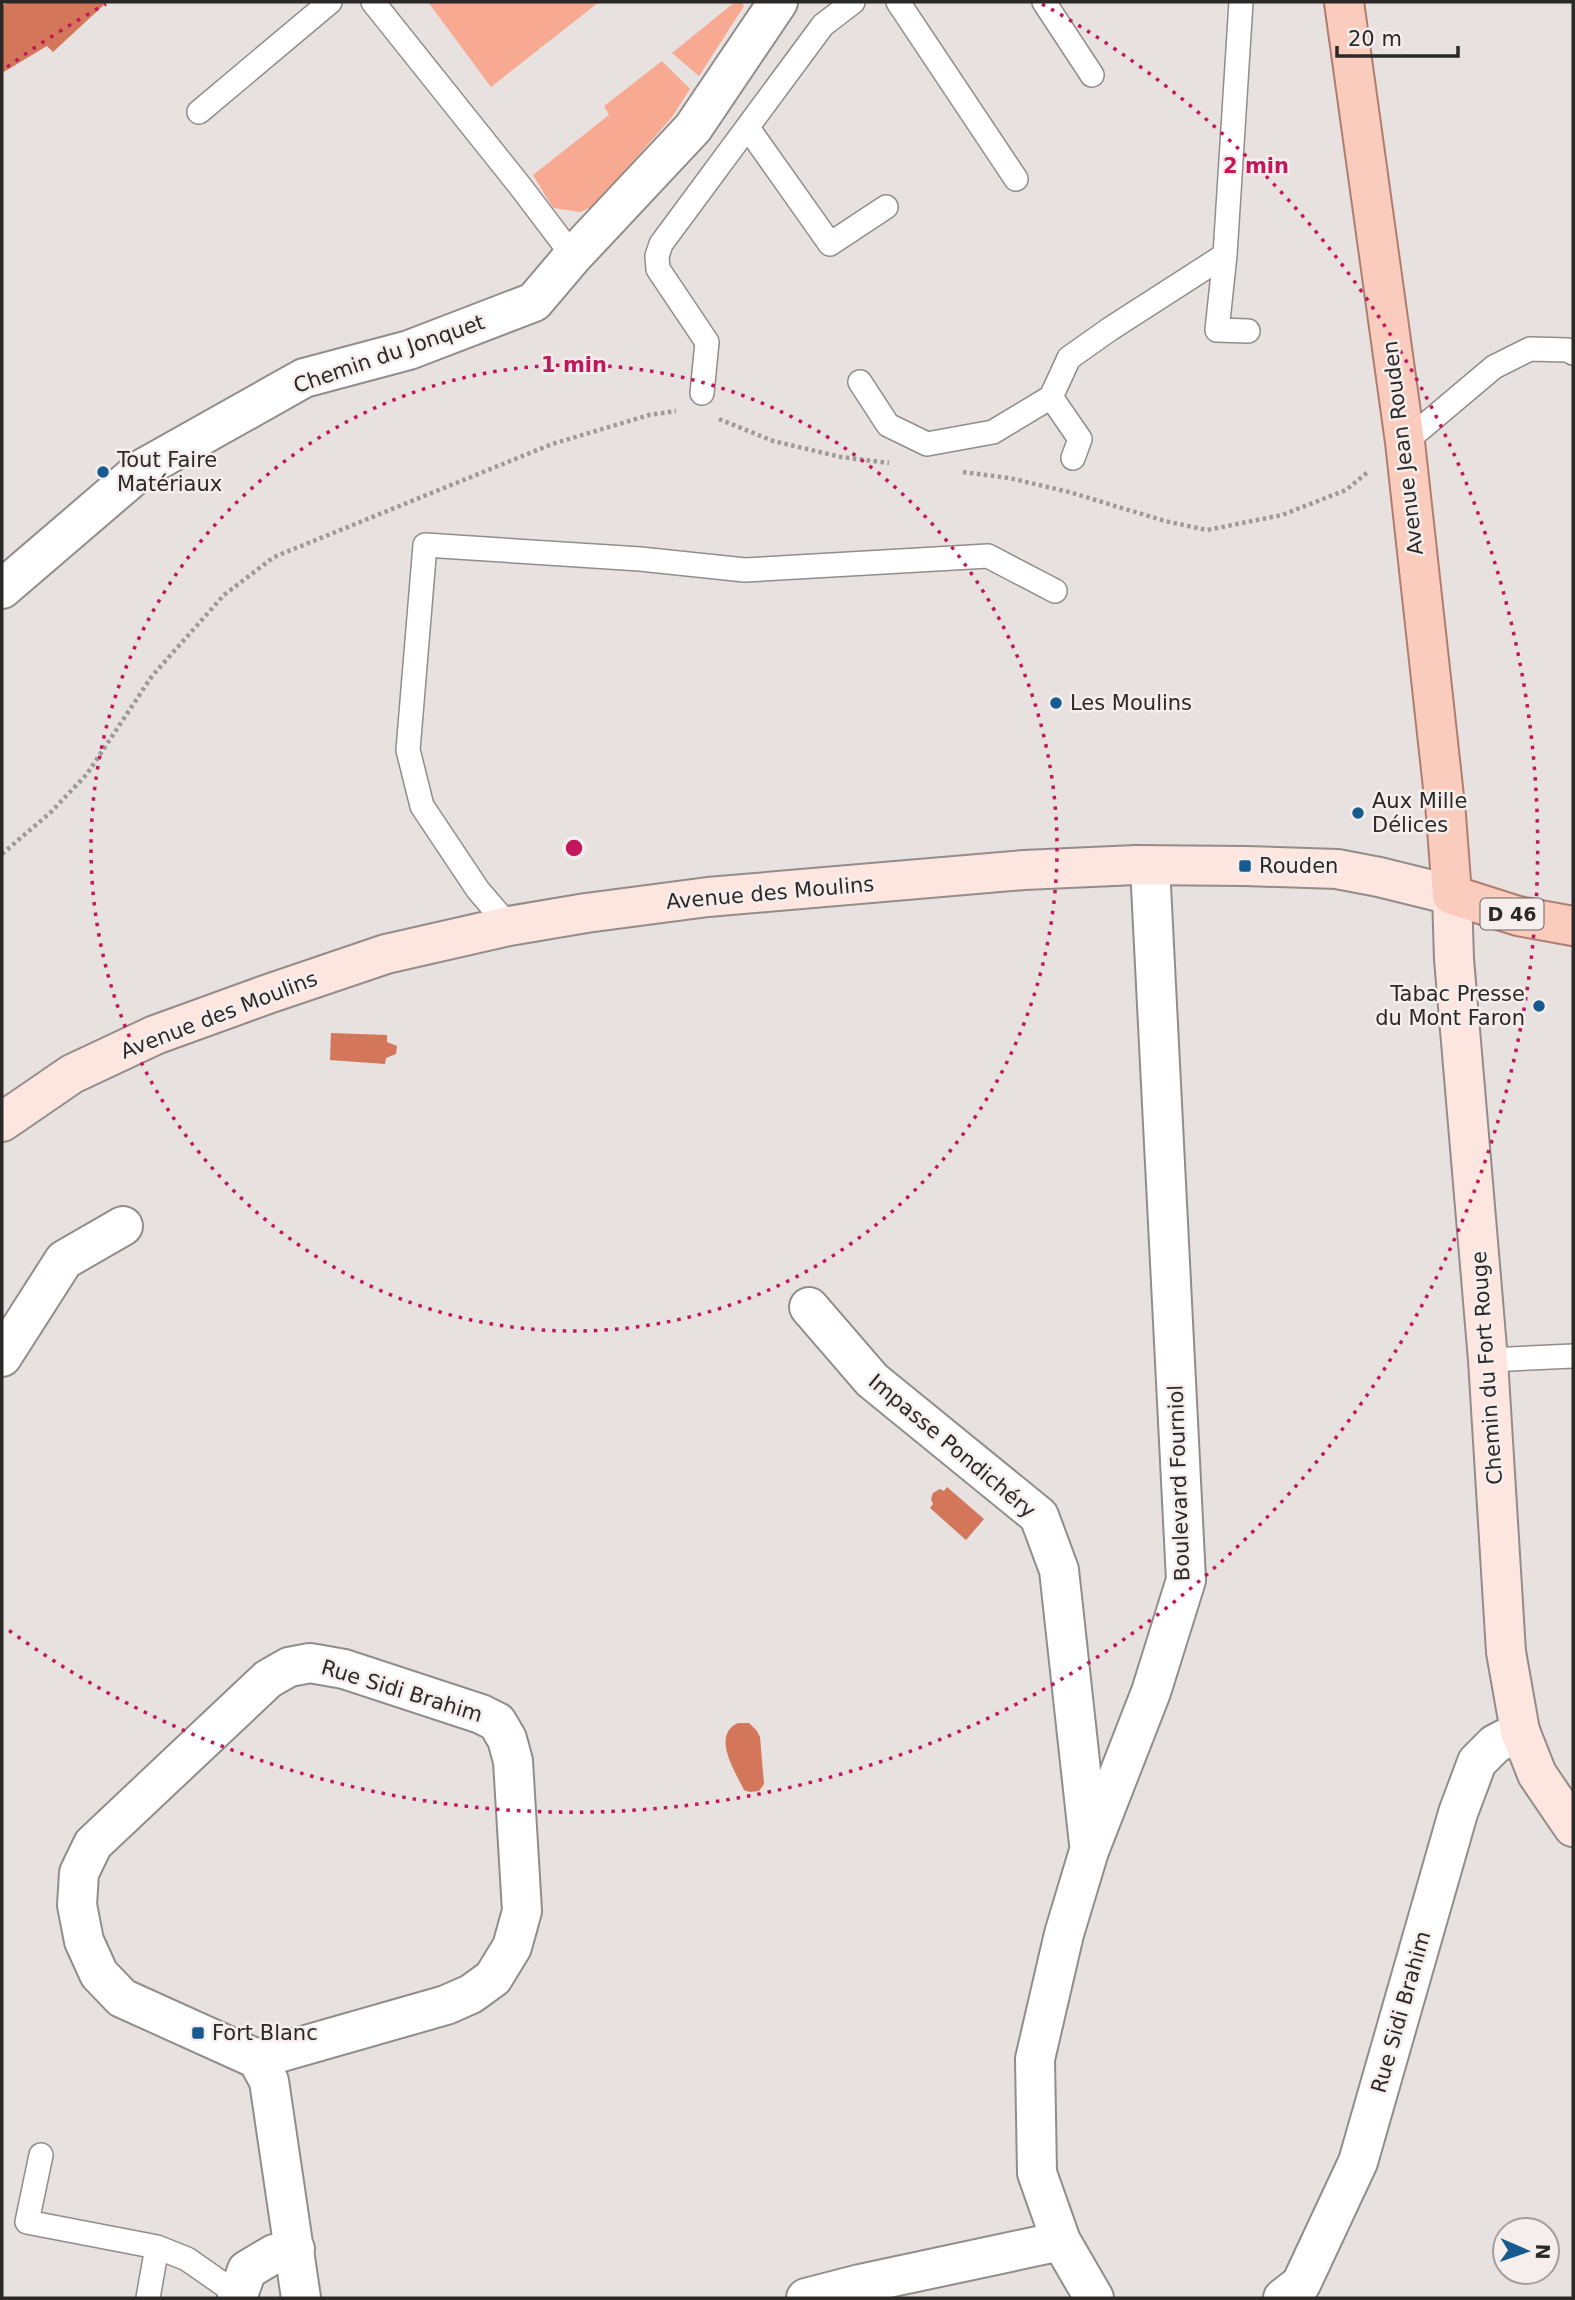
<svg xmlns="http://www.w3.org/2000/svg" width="1575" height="2300" font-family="'DejaVu Sans',sans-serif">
	<rect width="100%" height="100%" fill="#e7e1df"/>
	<path fill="#f7a992" d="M428 2H599L491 87Z
		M735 2H741L744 6 699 76 672 53Z
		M662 61 690 89 672 117 594 206 580 212 553 208 533 175 609 115 604 106Z"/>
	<path fill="#d3765a" d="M8 2H107L53 52 47 46 2 73V6Z
		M331 1033 387 1035V1042L397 1046 396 1054 386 1058 385 1064 330 1060Z
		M947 1487 984 1519 966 1540 930 1508 933 1504 931 1499 933 1493 940 1489 944 1491Z
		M738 1723H749L757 1731 760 1737 764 1784 759 1791 750 1792 744 1790C735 1771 711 1735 738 1723Z"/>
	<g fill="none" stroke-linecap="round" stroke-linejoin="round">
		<g stroke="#928c8a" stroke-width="26">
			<path id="lane" d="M373 2 520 186 573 256
				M898 2 1016 179
				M1044 2 1092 75
				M1241 2 1225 255 1217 330 1248 331
				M199 112 330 2
				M748 128 830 244 886 207
				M860 382 888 425 927 444 993 432 1051 397
				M702 393 707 342 658 269 657 256 661 244 823 25 853 2
				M1405 442 1494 367 1530 349 1568 350 1573 353
				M1073 458 1080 439 1051 397 1069 358 1110 329 1225 255
				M509 926 478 890 422 806 408 750 425 545 640 559 745 570 988 556 1055 591
				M1488 1360 1573 1356
				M41 2155 27 2222 157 2247 187 2259 237 2294
				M148 2298 157 2247"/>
		</g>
		<g stroke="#928c8a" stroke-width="42">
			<path id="street" d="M2 589 142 469 304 378 409 350 534 302 573 256 693 128 778 2
				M809 1307 872 1380 1039 1516 1059 1570 1089 1844
				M2 1357 64 1260 123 1226
				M257 2059 446 2005 471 1994 493 1978 512 1947 522 1911 513 1761 507 1739 497 1722 481 1714 344 1669 310 1663 289 1667 268 1679 93 1844 79 1873 77 1905 84 1941 99 1974 122 1998 257 2059 269 2081 301 2298
				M1061 2241 1037 2173 1035 2059 1064 1934 1089 1851 1151 1692 1186 1580 1150 866
				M237 2298 247 2270 274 2254 295 2249
				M806 2298 860 2284 1061 2241 1094 2298
				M1283 2298 1301 2284 1358 2162 1458 1813 1477 1762 1495 1744 1520 1731"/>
		</g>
		<g stroke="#928c8a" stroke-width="42">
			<path id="secondary" d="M2 1122 72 1074 155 1035 268 994 386 954 509 926 586 913 708 897 1024 870 1136 865 1245 866 1337 869 1379 877 1452 895 1454 959 1488 1360 1506 1652 1520 1731 1537 1774 1573 1827"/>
		</g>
		<g stroke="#b07d6e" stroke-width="42">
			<path id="primary" d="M1344 2 1405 442 1446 815 1452 895 1518 916 1573 926"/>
		</g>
		<path stroke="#9f9a99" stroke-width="4.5" stroke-dasharray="3.5 3.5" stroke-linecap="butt" d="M719 419 773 441 841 457 889 463
			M963 472 1009 478 1069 492 1165 521 1207 530 1282 515 1346 490 1369 471
			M2 854 51 812 87 774 152 676 224 595 274 557 552 444 649 415 676 411"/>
		<use href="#lane" stroke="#fff" stroke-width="23"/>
		<use href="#street" stroke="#fff" stroke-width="38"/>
		<use href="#secondary" stroke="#fde6df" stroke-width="38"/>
		<use href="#primary" stroke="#faccbe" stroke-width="38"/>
	</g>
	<g fill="none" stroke="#c2185b" stroke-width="3.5" stroke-dasharray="3.5 7">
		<circle cx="574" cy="848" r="483"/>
		<path d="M7 67A965 965 0 0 1 106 4M1042 4A965 965 0 1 1 7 1629"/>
	</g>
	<g fill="#175a8f" stroke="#f5eeec" stroke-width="2.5">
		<circle cx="103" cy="472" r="7"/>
		<circle cx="1056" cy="703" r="7"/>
		<circle cx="1358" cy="813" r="7"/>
		<rect x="1238" y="859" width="14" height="14" rx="3.5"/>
		<circle cx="1539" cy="1006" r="7"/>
		<rect x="191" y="2026" width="14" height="14" rx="3.5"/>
	</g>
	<g text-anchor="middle" stroke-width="5" stroke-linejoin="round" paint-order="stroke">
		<rect fill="#f5eeec" stroke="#686463" stroke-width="2" x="1480.5" y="898.5" width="63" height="31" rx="5"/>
		<g font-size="19" font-weight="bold" fill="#2b2928">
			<text x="1512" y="921">D 46</text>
		</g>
		<g font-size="21" fill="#2b2928" stroke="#f5eeec">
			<text transform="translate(389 354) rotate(-19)" y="7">Chemin du Jonquet</text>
			<text transform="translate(1403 448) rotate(-97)" y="7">Avenue Jean Rouden</text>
			<text transform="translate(770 893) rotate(-5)" y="7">Avenue des Moulins</text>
			<text transform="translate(219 1015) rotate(-21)" y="7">Avenue des Moulins</text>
			<text transform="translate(1487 1368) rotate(-94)" y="7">Chemin du Fort Rouge</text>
			<text transform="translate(952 1446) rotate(40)" y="7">Impasse Pondichéry</text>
			<text transform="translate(1179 1483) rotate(-92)" y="7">Boulevard Fourniol</text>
			<text transform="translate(402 1691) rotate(17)" y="7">Rue Sidi Brahim</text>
			<text transform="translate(1401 2012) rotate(-74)" y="7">Rue Sidi Brahim</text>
		</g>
		<g font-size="21" fill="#2b2928" stroke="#f5eeec" text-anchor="start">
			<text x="117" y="467">Tout Faire<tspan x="117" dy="24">Matériaux</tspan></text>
			<text x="1070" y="710">Les Moulins</text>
			<text x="1372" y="808">Aux Mille<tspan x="1372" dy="24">Délices</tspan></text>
			<text x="1259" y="873">Rouden</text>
			<text x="1525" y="1001" text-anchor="end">Tabac Presse<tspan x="1525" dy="24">du Mont Faron</tspan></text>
			<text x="212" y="2040">Fort Blanc</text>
		</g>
	</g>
	<circle cx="574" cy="848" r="10" fill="#c2185b" stroke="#f5eeec" stroke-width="3.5"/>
	<g font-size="21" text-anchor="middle" font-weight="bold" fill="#c2185b" stroke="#f5eeec" stroke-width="5" stroke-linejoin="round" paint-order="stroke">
		<text x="1256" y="173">2 min</text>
		<text x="574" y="372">1 min</text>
	</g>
	<rect width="1575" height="2300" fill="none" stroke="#2b2928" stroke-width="7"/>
	<g transform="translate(1526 2251) rotate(92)"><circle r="33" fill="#f5eeec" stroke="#a49f9e" stroke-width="2"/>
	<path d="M0-5L12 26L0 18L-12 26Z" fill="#175a8f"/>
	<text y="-10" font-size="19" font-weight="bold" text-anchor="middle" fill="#2b2928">N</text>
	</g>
	<path d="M1337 46v10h121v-10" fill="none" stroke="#2b2928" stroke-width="3.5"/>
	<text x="1348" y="46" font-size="21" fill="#2b2928" stroke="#f5eeec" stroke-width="5" paint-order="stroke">20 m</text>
</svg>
